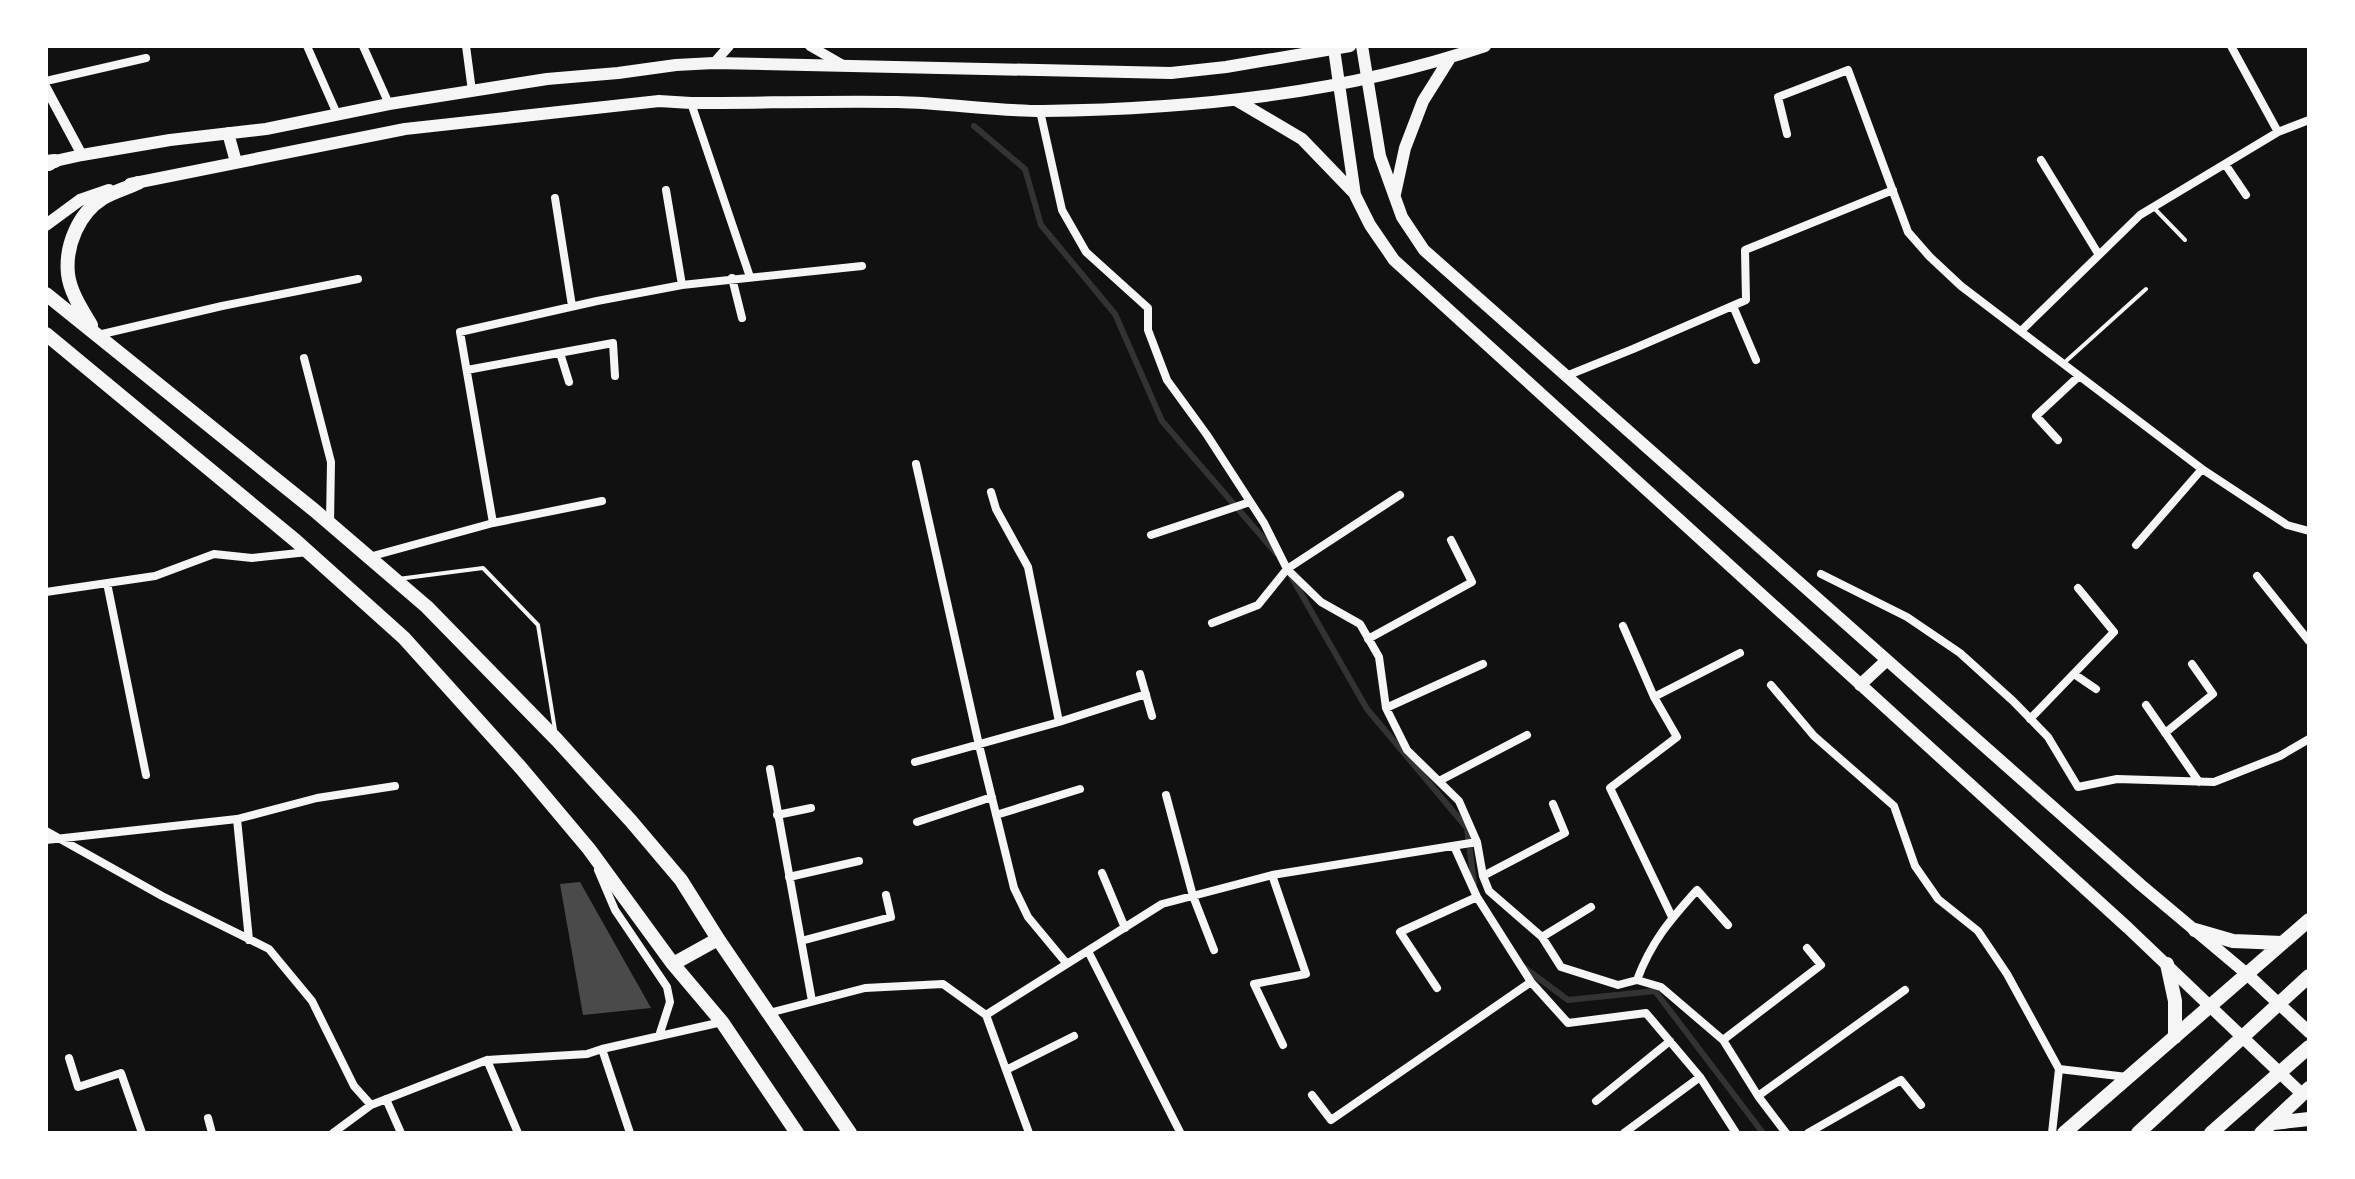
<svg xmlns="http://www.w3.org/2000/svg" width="2355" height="1179" font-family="'Asap Condensed',sans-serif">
	<rect width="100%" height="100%" fill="#111"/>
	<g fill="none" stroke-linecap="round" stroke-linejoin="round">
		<path stroke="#333" stroke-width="6" d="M974 126 1025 169 1041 225 1115 314 1162 421 1276 553
			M1291 576 1367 709 1467 828 1474 884
			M1521 965 1568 1000 1655 991 1763 1133"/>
	</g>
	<path fill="#4a4a4a" d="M580 882 651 1008 583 1015 560 884Z"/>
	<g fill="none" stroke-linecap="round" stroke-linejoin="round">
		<path stroke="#f5f5f5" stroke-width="4" d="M2153 207 2185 240
			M2065 362 2146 289
			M398 579 483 568 538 625 555 730"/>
		<path stroke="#f5f5f5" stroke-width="8" d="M307 46 337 114
			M363 46 389 104
			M466 46 472 91
			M2231 46 2278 132
			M46 81 146 58
			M691 103 750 277
			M1040 111 1062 210 1086 252 1148 308V330L1167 380 1207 435 1264 523 1287 569 1321 602 1360 624 1379 657 1386 708 1407 750 1459 801 1477 842 1483 876 1489 891 1542 937 1561 967 1618 985 1637 980 1661 987 1723 1040 1758 1096 1786 1133
			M1787 134 1778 97 1848 70 1908 232 1929 256 1961 286 2202 469 2287 525 2309 531
			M2041 160 2099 255
			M2225 164 2246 195
			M666 190 682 285
			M555 198 572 306
			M732 278 742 318
			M1733 306 1756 360
			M2021 331 2140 215 2278 132 2309 120
			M98 335 222 306 358 279
			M560 353 569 382
			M304 358 331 462 330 523
			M467 370 613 343 615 376
			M1566 376 1633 349 1746 300 1745 250 1893 190
			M2058 440 2036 416 2079 376
			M916 464 979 745 1014 888 1028 917 1067 964
			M493 523 602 501
			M1151 535 1250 502
			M2136 545 2202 469
			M369 557 493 523 460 332 597 301 682 285 862 266
			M1821 574 1907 617 1960 653 2013 701 2048 737 2078 787 2117 779 2214 782 2280 756 2309 739
			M2257 576 2309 641
			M107 583 146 775
			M46 592 155 576 214 554 252 558 308 552
			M1212 623 1258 605 1287 569 1400 495
			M1623 626 1654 697
			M1368 639 1472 582 1451 540
			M1140 674 1152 716
			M2074 674 2096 689
			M1771 685 1814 736 1894 806 1915 866 1938 899 1978 931 2007 974 2059 1069 2052 1133
			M2146 705 2199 782
			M1386 708 1483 664
			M2030 719 2114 632 2078 588
			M1059 722 1146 694
			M2165 733 2213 694 2192 664
			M915 762 1059 722 1028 567 996 509 991 492
			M770 769 812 1001
			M1439 781 1527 735
			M1166 795 1193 896 1214 950
			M777 815 811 808
			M996 815 1080 789
			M237 819 249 940
			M917 822 992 797
			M46 831 162 896 269 949 312 1001 354 1086 371 1105
			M46 840 237 819 317 798 395 786
			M1454 846 1477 897 1531 982 1568 1023 1646 1013 1700 1077 1736 1133
			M598 870 615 910 667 987 670 1002 659 1036
			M1102 873 1125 928
			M1272 875 1306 974 1254 984 1283 1045
			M1483 876 1565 833 1553 804
			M789 877 859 861
			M1672 917 1610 788 1677 737 1654 697 1740 653
			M1542 937 1591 907
			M801 941 891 917 886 895
			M1088 951 1180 1132
			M1637 980C1651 942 1670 920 1697 890L1728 925
			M1437 988 1400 932 1477 897
			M769 1013 865 988 943 984 986 1015 1162 904 1272 875 1477 842
			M986 1015 1029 1133
			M1723 1040 1821 965 1807 948
			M602 1049 630 1133
			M69 1058 78 1087 121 1073 142 1133
			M487 1060 518 1133
			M2059 1069 2127 1077
			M1006 1070 1074 1036
			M1312 1095 1331 1120 1531 982
			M1758 1096 1905 990
			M386 1099 401 1133
			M1596 1101 1670 1041
			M208 1118 212 1133
			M333 1133 371 1105 487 1060 587 1054 602 1049 722 1022
			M1624 1133 1700 1077
			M1808 1133 1901 1080 1921 1105"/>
		<path stroke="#f5f5f5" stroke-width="10" d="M810 46 843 65
			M714 63 729 46
			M46 88 82 155"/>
		<path stroke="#f5f5f5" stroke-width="12" d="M1362 46 1380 156 1402 217 1424 250 2141 885 2247 974 2309 1032
			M1334 49 1355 195 1370 225 1394 260 2128 928 2302 1094
			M1236 100 1302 139 1355 194
			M228 133 236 162
			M49 165 55 161 82 155 170 140 266 129 389 104 547 79 618 73 676 65 714 63 1171 73 1226 67 1350 46
			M130 184 405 129 659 101 691 103C759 103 828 101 897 102 946 103 994 111 1043 111 1192 109 1343 94 1485 46
			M1395 194 1405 148 1423 101 1450 58
			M46 225 80 200 109 190
			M1860 685 1887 660"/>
		<path stroke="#f5f5f5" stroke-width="14" d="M46 162 55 161
			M46 294 314 510 427 607 557 740 631 821 681 880 718 939 850 1133
			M91 325C82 310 70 292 68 274 65 245 79 213 103 198 114 192 127 188 138 183
			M46 334 296 541 404 638 521 768 589 849 673 964 722 1022 797 1133
			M2195 930 2233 941 2282 943
			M673 964 718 939
			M2167 964 2175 1001V1037
			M2273 1123 2309 1119
			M2064 1133 2309 920
			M2261 1133 2309 1088"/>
		<path stroke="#f5f5f5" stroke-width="14" d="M2138 1133 2309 976
			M2211 1133 2309 1047"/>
	</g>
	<rect width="2355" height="1179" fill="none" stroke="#ffffff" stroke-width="96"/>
</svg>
